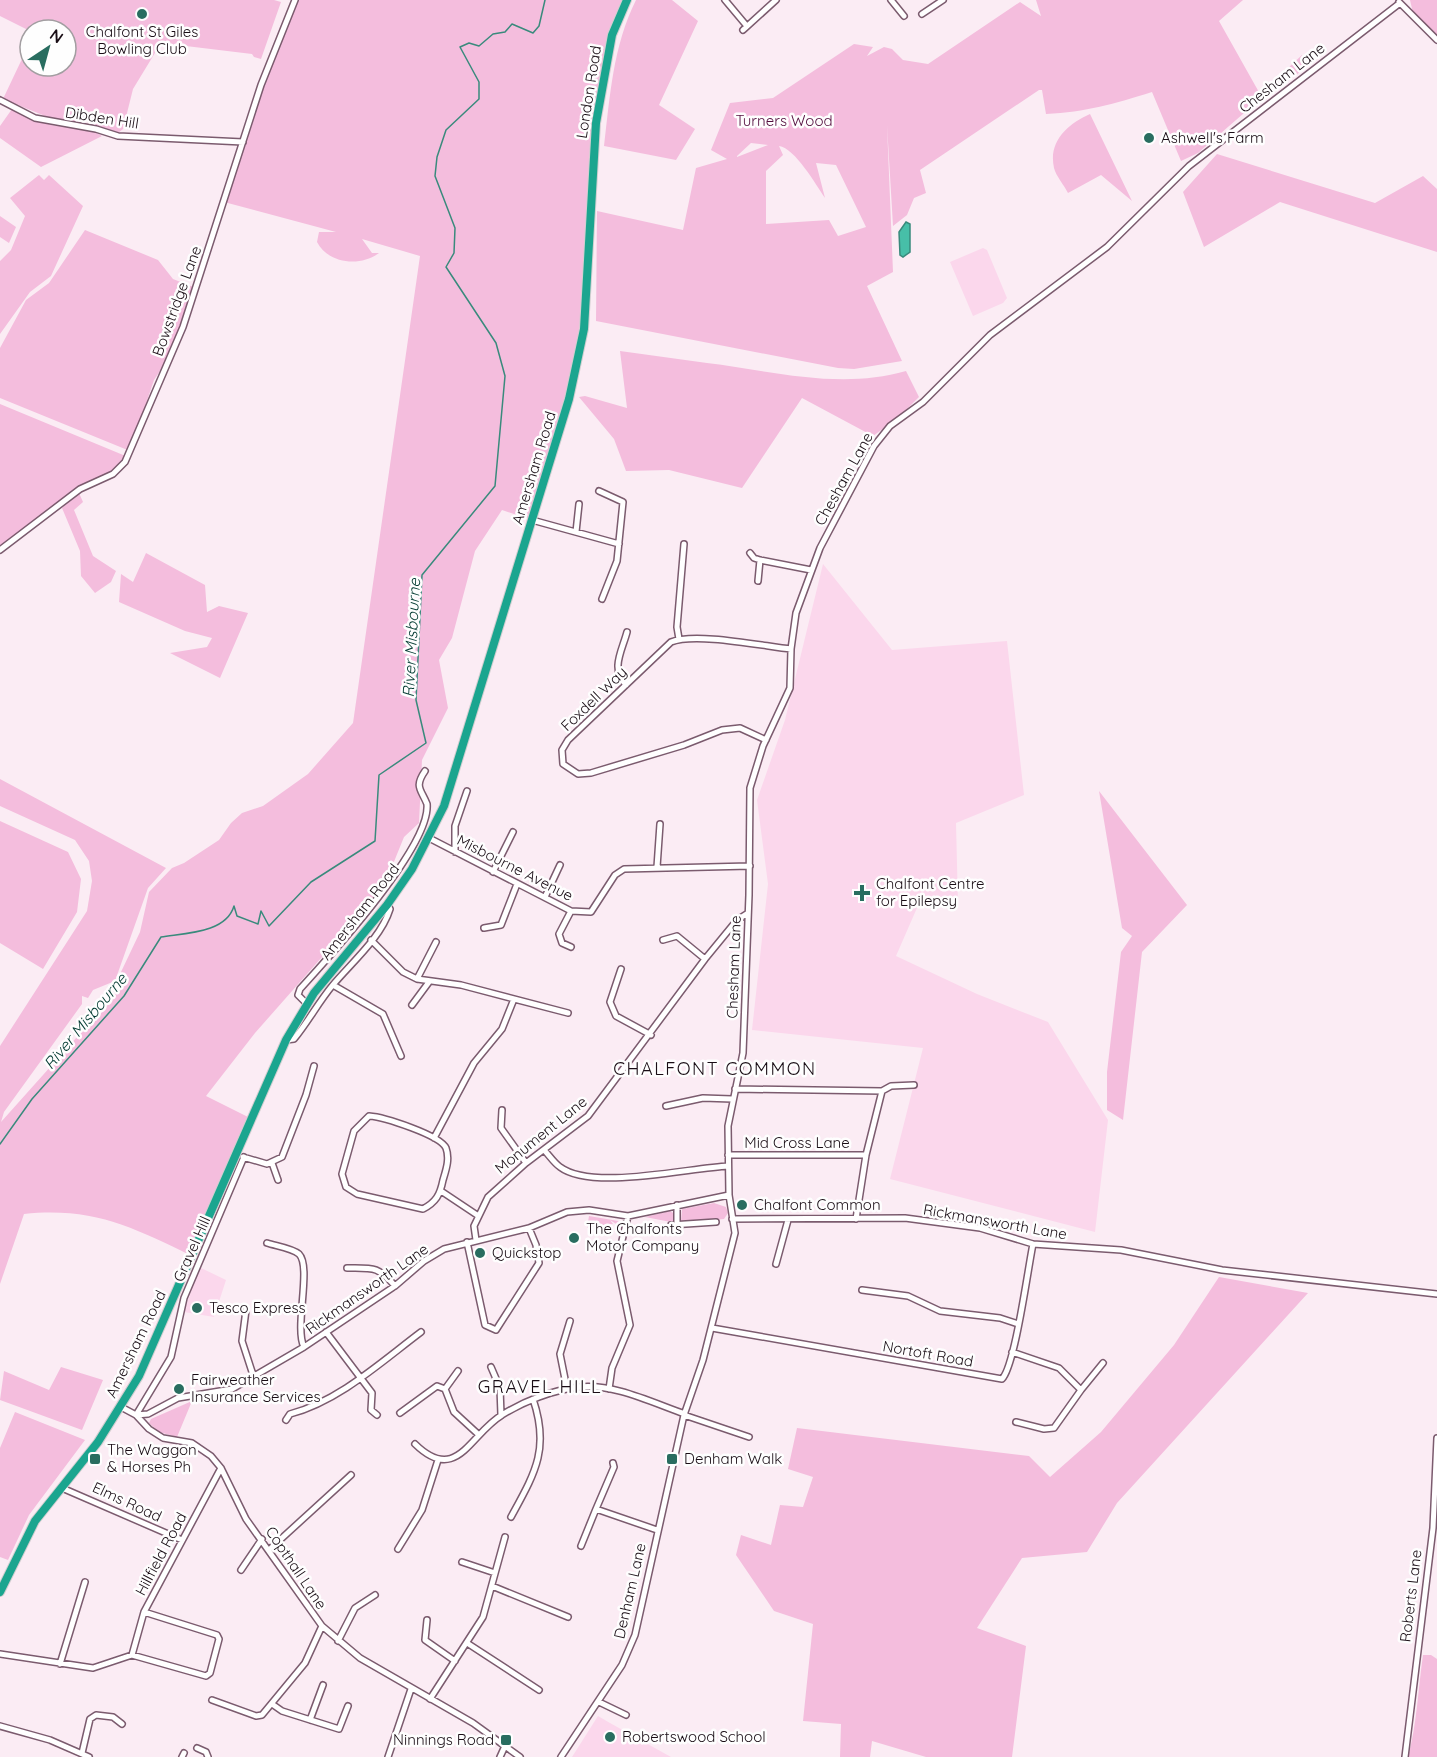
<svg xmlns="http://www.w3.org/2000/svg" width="1437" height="1757" font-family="Quicksand,sans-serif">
	<rect width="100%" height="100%" fill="#fbecf4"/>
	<path fill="#fbd7ec" d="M983 248 987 250 1007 298 1003 303 973 316 950 262Z
		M823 564 892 650 1007 641 1024 795 956 823 958 905 920 901 896 956 977 994 1048 1022 1108 1120 1095 1232 890 1179 923 1048 752 1030 768 884 757 800 785 720Z
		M199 1267 226 1280 214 1317 184 1312Z
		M598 1716 610 1723 671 1757H572Z"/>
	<path fill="#f4bddd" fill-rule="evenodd" d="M0 0H274L281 2 261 59 254 57 252 54 161 43 133 89 123 129 118 133 87 122H60L3 99 30 42V66H66V30L30 31 0 16Z
		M295 0H625L612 35 595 132 584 329 532 520 502 510 475 551 452 638 439 660 448 708 422 760 419 823 404 837 389 874 367 906 255 1033 206 1096 252 1119 192 1256C132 1227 93 1207 24 1214L0 1284V1046L87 911 92 881 89 861 75 840 0 806V779L166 868 148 888 115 981 93 990 88 998 82 996V1004L4 1112 1 1122 85 1028 102 1012 140 932 149 892 172 868 184 863 219 840 231 823 242 813 263 806 308 774 353 723 420 256 362 239 372 253H379C361 267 328 264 317 242L319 232H336L224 202 261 85Z
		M636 0H672L698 21 659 105 695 129 676 160 604 146C610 96 613 46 636 0Z
		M1036 0H1243L1219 21 1260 94 1302 55 1309 65 1257 105 1251 107 1198 153 1181 161 1152 92C1114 104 1086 112 1046 114L1042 90H1039L920 170 926 193 914 198 907 215 893 226 887 125 893 272 867 286 902 361 854 369 838 368 596 321 597 211 683 230 696 168 727 159 711 150 730 103 773 98 854 44 873 47 867 56 884 47 892 49 903 60 928 64 1020 2 1041 16ZM751 143 768 145 737 157V156ZM779 146C795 148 816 185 825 198L816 163 836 165 866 227 838 236 829 220 766 224V171L783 155Z
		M1410 0H1437V38L1413 13Z
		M12 109 51 125 91 130 102 136 41 167 0 138V126Z
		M1090 114 1132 201 1101 175 1068 193C1064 185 1056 176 1054 168 1048 141 1068 124 1090 114Z
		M1217 154 1375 203 1423 176 1437 189V252L1280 202 1204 247 1183 192Z
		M39 175 44 180 49 175 83 206 51 276 30 292 0 334V261L11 250 25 216 10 198Z
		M0 216 16 227 9 243 0 237Z
		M85 230 158 260 173 279 196 288 172 353 154 380 130 451 0 398V348L26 300 49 283Z
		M620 351C649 355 678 359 707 363 773 371 840 390 906 371L919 397 898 418 873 436 802 398 742 488 669 470 626 471 614 439 579 397 585 396 627 408Z
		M0 404 128 457 125 462 88 485 0 550Z
		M79 493 83 502 74 510 93 556 116 571 111 582 95 593 81 576 80 551 62 508Z
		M146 553 205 585 207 612 219 606 248 613 220 678 170 653 207 647 212 638 185 631 119 602 121 574 133 582Z
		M1099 791 1187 905 1142 952 1123 1120 1107 1110V1072L1121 952 1132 936 1122 928Z
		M0 821 68 852 81 879 77 912 43 969 0 943Z
		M714 1203 726 1207 728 1213 724 1219 684 1223 681 1221 682 1209Z
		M670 1211 675 1214 676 1219 671 1222 645 1217Z
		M589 1216 624 1222V1229L610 1220 613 1224 587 1228Z
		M1219 1277 1308 1293 1117 1503 1087 1552 1022 1558 977 1628 1026 1646 1012 1757H926L872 1741 870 1757H840L841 1724 803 1721 813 1624 774 1611 736 1555 741 1535 771 1545 780 1505 803 1507 813 1477 788 1469 797 1428 1029 1456 1050 1477 1101 1432 1174 1345Z
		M61 1367 103 1380 82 1430 0 1400 4 1371 49 1390Z
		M192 1401 177 1437 159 1432 149 1423 151 1419Z
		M15 1412 85 1440 29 1515 8 1560 0 1557V1448Z
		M1423 1655H1431L1437 1659V1757H1408C1417 1724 1418 1689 1423 1655Z"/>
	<path fill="#47bfa8" stroke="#398a7c" stroke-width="1.5" d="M906 222 910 224V252L903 257 900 255 899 232Z"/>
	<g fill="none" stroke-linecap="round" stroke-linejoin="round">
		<path stroke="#398a7c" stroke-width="1.5" d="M0 1144 32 1099 124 996 161 937C186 933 226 933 234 906L237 916 258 924 261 911 269 926 311 882 375 841 379 775 426 743 416 700 422 575 495 486 505 376 496 343 446 267 454 253 455 228 435 176 437 157 446 130 479 99V82L460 47 469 43 479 46 493 34 505 32 512 24 533 33 539 26 545 0"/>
		<g stroke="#7b5b6e" stroke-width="8">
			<path id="minor" d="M725 0 746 25
				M891 0 904 16
				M1399 2 1437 40
				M922 14 943 0
				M743 30 776 0
				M0 100 35 118 96 129 118 136 243 142
				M599 491 623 502 617 561 602 599
				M532 520 619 544
				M576 532 579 504
				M0 550 80 489 113 474 125 462 183 327 261 85 295 0
				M750 553 754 558 760 560 811 570
				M758 581 760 560
				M679 639 677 627 684 544
				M626 685C610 669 622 651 627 632
				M766 740 740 728 722 730 684 745 591 773 578 774 563 764 562 750 568 740 671 642C695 632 763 646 791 649
				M429 838 571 911 591 912 615 875 624 869 750 866
				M455 852V826L467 791
				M657 867 660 824
				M493 872 513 832
				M545 897 560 865
				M484 928 501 925 517 884
				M371 940 403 972 417 979 461 985 568 1013
				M663 940 677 936 705 959
				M571 947 562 943 559 934 571 911
				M621 969 610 1002 616 1016 651 1035
				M417 979 436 942
				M333 985 383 1014 401 1056
				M307 1004 298 995 300 989C330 956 431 846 427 804 421 789 414 787 425 771
				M412 1005 429 982
				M286 1040 294 1039C308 1022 318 1003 332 986 351 963 381 938 390 909L387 905
				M735 1089 882 1091 891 1086 914 1085
				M666 1106 703 1098 732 1099
				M502 1110 501 1128 526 1163
				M369 1116C384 1117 440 1135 446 1148 450 1159 446 1170 443 1180 440 1195 436 1202 423 1209L357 1194 346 1187 342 1174 354 1131Z
				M434 1138 474 1063 502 1029 514 999
				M544 1150C549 1155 554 1163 560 1167 592 1191 688 1168 728 1166
				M728 1155H866
				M243 1157 267 1164 282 1157 306 1095 314 1066
				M272 1163 278 1180
				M441 1191 477 1215
				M677 1205V1225
				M732 1219 905 1218 980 1228 1033 1244 1121 1250 1222 1270 1437 1294
				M856 1219 866 1155 882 1091
				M671 1225 716 1222
				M476 1240 474 1226 488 1197 526 1163 588 1116 705 959 737 920 748 913
				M467 1242 485 1325 496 1330 539 1263 536 1245 529 1228
				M267 1243C276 1246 292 1248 299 1254 312 1267 294 1328 304 1347
				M776 1264 788 1220
				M347 1268C373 1268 378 1266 395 1286
				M862 1290 908 1296 940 1311 1000 1318 1018 1324
				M246 1310 242 1341 254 1378
				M712 1328 1002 1379C1015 1366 1028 1268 1033 1244
				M326 1332 372 1393 371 1410 377 1415
				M1012 1352 1059 1368 1081 1390 1054 1428 1044 1429 1016 1422
				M491 1367 500 1388 501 1415
				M445 1389 458 1371
				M567 1389 560 1354 570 1321
				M609 1389 612 1368 630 1325 617 1261 628 1216
				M1081 1390 1103 1363
				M121 1407 136 1415 148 1414 178 1398 232 1389 304 1347 395 1286 424 1261 444 1249 529 1228 567 1212 589 1210 628 1216 729 1195
				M400 1413 437 1386 445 1389 454 1412 479 1435
				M136 1415 149 1429 163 1438 192 1443 211 1456 221 1468 246 1519 322 1626 360 1658 473 1723 520 1757
				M136 1415 171 1357 184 1298 244 1157
				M684 1415 749 1437
				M286 1420 290 1414C339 1401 381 1362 421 1332
				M415 1444C457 1485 470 1434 502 1415 524 1401 553 1390 579 1387 613 1383 653 1403 685 1414
				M62 1488 182 1540
				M596 1509 614 1467 613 1463
				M511 1517C535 1473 550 1449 533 1399
				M581 1546 596 1509 657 1530
				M270 1549 351 1475
				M398 1549 422 1510 438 1460
				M462 1562 495 1573
				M241 1570 262 1539
				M492 1586 568 1617
				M427 1620 425 1640 455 1661
				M338 1641 355 1608 375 1595
				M467 1643 539 1690
				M0 1654 93 1668 132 1655 206 1676 210 1673 219 1639 217 1635 144 1612
				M132 1655 144 1612 221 1468
				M60 1664 85 1582
				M430 1699 483 1617 505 1537
				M212 1700 256 1716 262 1715 305 1663 322 1626
				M599 1702 626 1715
				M272 1704 282 1711 339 1729 348 1706
				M310 1720 323 1685
				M0 1726 50 1740 89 1757
				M197 1748 206 1752 208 1757
				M82 1753 90 1719 96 1715 113 1717 122 1724
				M182 1757 184 1753
				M388 1757 411 1689
				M500 1757 505 1746
				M561 1757 622 1665 635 1635 684 1415 703 1360 735 1233 729 1195 728 1126 743 1053 749 895 750 788 763 746 790 688 791 649 796 613 820 548 874 446 890 426 923 402 990 335 1107 247 1189 166 1400 3
				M1405 1757 1433 1528 1437 1438"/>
		</g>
		<g stroke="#d1cfd0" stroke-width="10">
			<path id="highway" d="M0 1592 35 1521 98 1442 139 1376 286 1040 314 993 387 905 412 869 444 806 569 399 584 329 596 123 612 35 627 0"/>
		</g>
		<use href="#minor" stroke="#fff" stroke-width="5"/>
		<use href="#highway" stroke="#1ba58f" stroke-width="8"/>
	</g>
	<g fill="#296d60" stroke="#fefefe" stroke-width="2">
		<circle cx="142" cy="14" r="6"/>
		<circle cx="1149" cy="138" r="6"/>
		<path d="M859 884h6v6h6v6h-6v6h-6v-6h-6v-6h6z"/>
		<circle cx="742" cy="1205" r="6"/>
		<circle cx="574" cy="1238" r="6"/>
		<circle cx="480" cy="1253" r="6"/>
		<circle cx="197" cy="1308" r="6"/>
		<circle cx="179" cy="1389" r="6"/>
		<rect x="89" y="1453" width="12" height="12" rx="3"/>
		<rect x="666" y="1453" width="12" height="12" rx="3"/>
		<circle cx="610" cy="1737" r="6"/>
		<rect x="500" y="1734" width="12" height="12" rx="3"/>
	</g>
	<g text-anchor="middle" stroke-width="5" stroke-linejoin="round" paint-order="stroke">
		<g font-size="15" fill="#190d15" stroke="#fefefe" text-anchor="start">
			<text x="142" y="37" text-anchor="middle">Chalfont St Giles<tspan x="142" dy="17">Bowling Club</tspan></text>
			<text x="1161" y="143">Ashwell's Farm</text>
			<text x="876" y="889">Chalfont Centre<tspan x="876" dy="17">for Epilepsy</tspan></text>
			<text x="754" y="1210">Chalfont Common</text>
			<text x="586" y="1234">The Chalfonts<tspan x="586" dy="17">Motor Company</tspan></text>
			<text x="492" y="1258">Quickstop</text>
			<text x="209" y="1313">Tesco Express</text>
			<text x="191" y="1385">Fairweather<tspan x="191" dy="17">Insurance Services</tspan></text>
			<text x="107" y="1455">The Waggon<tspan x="107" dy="17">&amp; Horses Ph</tspan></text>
			<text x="684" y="1464">Denham Walk</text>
			<text x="622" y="1742">Robertswood School</text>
			<text x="494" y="1745" text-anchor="end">Ninnings Road</text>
		</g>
		<g font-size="15" fill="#190d15" stroke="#fefefe">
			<text transform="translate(1282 78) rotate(-38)" y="5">Chesham Lane</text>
			<text transform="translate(589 92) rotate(-81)" y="5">London Road</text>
			<text transform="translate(102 118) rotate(9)" y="5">Dibden Hill</text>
			<text transform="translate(177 301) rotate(-70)" y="5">Bowstridge Lane</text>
			<text transform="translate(534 468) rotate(-73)" y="5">Amersham Road</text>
			<text transform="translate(844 479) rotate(-61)" y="5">Chesham Lane</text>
			<text transform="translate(594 699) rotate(-44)" y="5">Foxdell Way</text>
			<text transform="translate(515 868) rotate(27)" y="5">Misbourne Avenue</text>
			<text transform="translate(360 912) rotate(-52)" y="5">Amersham Road</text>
			<text transform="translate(734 967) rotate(-88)" y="5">Chesham Lane</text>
			<text transform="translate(541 1135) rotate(-39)" y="5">Monument Lane</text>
			<text x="797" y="1148">Mid Cross Lane</text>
			<text transform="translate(995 1222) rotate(10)" y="5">Rickmansworth Lane</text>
			<text transform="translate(192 1249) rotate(-66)" y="5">Gravel Hill</text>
			<text transform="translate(367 1289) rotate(-35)" y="5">Rickmansworth Lane</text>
			<text transform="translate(136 1344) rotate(-64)" y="5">Amersham Road</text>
			<text transform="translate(928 1354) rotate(10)" y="5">Nortoft Road</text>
			<text transform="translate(127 1502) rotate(25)" y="5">Elms Road</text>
			<text transform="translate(161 1554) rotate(-62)" y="5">Hillfield Road</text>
			<text transform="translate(296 1568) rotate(56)" y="5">Copthall Lane</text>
			<text transform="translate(630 1591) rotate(-77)" y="5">Denham Lane</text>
			<text transform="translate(1411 1596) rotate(-83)" y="5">Roberts Lane</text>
		</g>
		<g font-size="15" fill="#530e3e" stroke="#fefefe">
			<text x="784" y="126">Turners Wood</text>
		</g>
		<g font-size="16" font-style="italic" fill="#013930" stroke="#fefefe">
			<text transform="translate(411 638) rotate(-87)" y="6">River Misbourne</text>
			<text transform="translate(85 1021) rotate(-50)" y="6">River Misbourne</text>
		</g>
		<g font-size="18" letter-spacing="1.5" fill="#190d15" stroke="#fefefe">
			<text x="715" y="1075">CHALFONT COMMON</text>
			<text x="540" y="1393">GRAVEL HILL</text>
		</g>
	</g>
	<g transform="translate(48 48) rotate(36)"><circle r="28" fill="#fefefe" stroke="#a29ea1" stroke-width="1.5"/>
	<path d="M0-4.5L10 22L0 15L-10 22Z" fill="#296d60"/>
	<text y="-9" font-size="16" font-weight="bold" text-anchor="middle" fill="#190d15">N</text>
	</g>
</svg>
